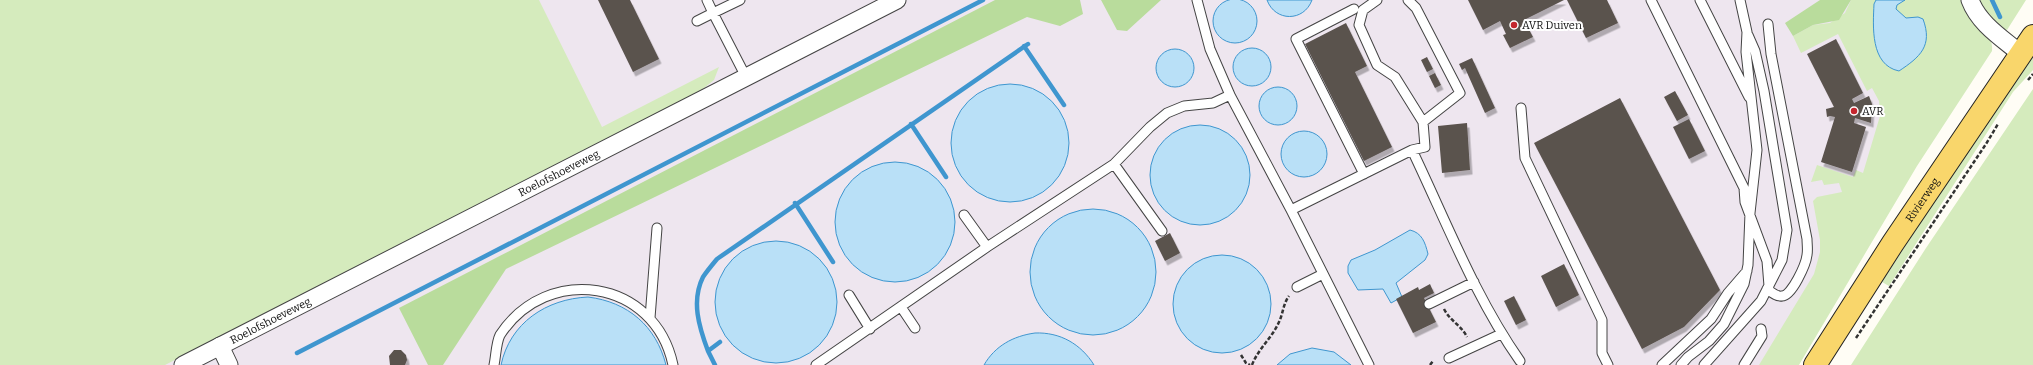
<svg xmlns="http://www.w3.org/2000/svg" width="2033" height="365" font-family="Bitter,serif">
	<defs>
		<filter id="shadow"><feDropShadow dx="2.5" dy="4.5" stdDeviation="0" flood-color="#0004"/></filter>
	</defs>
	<rect width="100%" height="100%" fill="#fffdf5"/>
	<path fill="#eee6ef" d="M0 0H1952L1769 365H0Z"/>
	<path fill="#d5ebbd" d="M0 0H539L602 127 719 67 714 80 699 92 165 365H0Z
		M1851 0H1966C1976 15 1994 33 1992 51L1917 166 1799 365H1759L1814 274 1820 252V240L1813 201 1817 197 1842 192 1839 183 1824 185 1822 180 1811 182 1817 165 1853 177 1856 170 1863 173 1880 116 1879 101 1872 88 1867 91 1838 34 1801 53 1793 36 1813 25 1830 23 1845 13Z
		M1975 0H2026L2007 30 1994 25Z
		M2033 55V70L2013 92 1889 286 1882 282 1972 143Z
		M2033 89V365H1851L1926 248Z"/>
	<path fill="#b9dc9c" d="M995 0H1080L1083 14 1060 26 1027 17 506 269 443 365H428L399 308Z
		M1101 0H1161L1127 31 1117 30Z
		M1820 0H1851L1839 20 1813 25 1793 36 1785 23Z"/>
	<path fill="#b9e0f7" stroke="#3f96cf" d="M1213 21a22 22 0 1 1 44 0a22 22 0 1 1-44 0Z
		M1267 0H1312C1304 22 1275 22 1267 0Z
		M1876 0H1905L1897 5 1896 9 1906 18 1918 17 1923 19C1933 46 1920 57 1899 71 1870 65 1873 26 1874 4Z
		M1233 67a19 19 0 1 1 38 0a19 19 0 1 1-38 0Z
		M1156 68a19 19 0 1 1 38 0a19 19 0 1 1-38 0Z
		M951 143a59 59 0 1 1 118 0a59 59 0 1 1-118 0Z
		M1259 106a19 19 0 1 1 38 0a19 19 0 1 1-38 0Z
		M1150 175a50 50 0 1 1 100 0a50 50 0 1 1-100 0Z
		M1281 154a23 23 0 1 1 46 0a23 23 0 1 1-46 0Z
		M835 222a60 60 0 1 1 120 0a60 60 0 1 1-120 0Z
		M1030 272a63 63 0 1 1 126 0a63 63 0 1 1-126 0Z
		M1410 230C1422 233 1425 242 1428 254L1425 260 1396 283 1402 297 1391 303 1383 289 1358 290 1348 273V266L1351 260 1375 250Z
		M715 302a61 61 0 1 1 122 0a61 61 0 1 1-122 0Z
		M1173 304a49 49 0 1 1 98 0a49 49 0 1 1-98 0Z
		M588 297C628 302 656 326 666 365H501C510 323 546 299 588 297Z
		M1035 333C1060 332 1081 344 1094 365H984C995 346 1013 336 1035 333Z
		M1312 348 1334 352 1351 365H1277L1290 354Z"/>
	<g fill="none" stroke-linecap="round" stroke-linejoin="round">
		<path stroke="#3f96cf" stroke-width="4.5" d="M1992 0 2000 17
			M1024 46 1064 105
			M911 124 946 177
			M795 203 833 262
			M720 342 708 351C699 327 691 301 703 277 707 271 712 265 717 259L1028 44
			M708 351 715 365
			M297 353 983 0"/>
	</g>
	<path fill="#5a524d" filter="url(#shadow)" d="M598 0H630L659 59 633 72Z
		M1468 0H1564L1524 20 1533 37 1510 48 1503 35 1506 34 1500 21 1483 30Z
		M1567 0H1607L1618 23 1586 38Z
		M1346 23 1367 66 1355 72 1392 147 1364 161 1305 44Z
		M1836 39 1863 93 1852 99 1854 103 1869 96 1872 104 1871 123 1855 118 1854 123 1866 127 1852 172 1821 162 1835 117 1830 116 1827 117 1826 109 1834 107 1807 54Z
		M1427 57 1433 69 1427 72 1421 60Z
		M1472 58 1495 108 1485 113 1465 68 1462 70 1459 64Z
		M1435 73 1441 85 1435 88 1429 76Z
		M1675 91 1688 115 1677 121 1664 97Z
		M1620 98 1720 290 1684 327 1642 349 1534 143Z
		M1689 119 1705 151 1689 159 1673 127Z
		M1467 123 1470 170 1442 173 1438 126Z
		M1170 233 1180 253 1165 261 1155 241Z
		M1564 264 1579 295 1556 307 1541 276Z
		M1430 284 1434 293 1424 298 1436 322 1413 333 1396 299 1418 287 1419 290Z
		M1514 296 1526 320 1516 325 1504 301Z
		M394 350H401L406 355 407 360 405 365H390L389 356Z"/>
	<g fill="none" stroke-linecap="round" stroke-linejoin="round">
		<g stroke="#444" stroke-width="11">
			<path id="service" d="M740 0 713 13 746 77
				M1197 0 1210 49 1230 95
				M1408 0 1416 8 1460 93 1423 122
				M1651 0 1744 188 1745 202 1767 261 1769 286
				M1700 0 1749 97
				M1354 9 1296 39 1364 174
				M697 21 713 13 707 0
				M1521 108 1525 158 1602 320V353L1608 365
				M1412 150C1446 221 1475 297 1520 361
				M1114 164 1162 231
				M1291 210 1412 150 1425 147 1423 122 1395 77 1377 65 1359 25 1363 10 1377 0
				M964 215 987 247
				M1297 287 1323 274
				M1767 289C1771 292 1777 297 1782 296 1792 296 1806 264 1807 255 1808 250 1807 244 1807 239L1771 54 1768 24
				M849 295 870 329
				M1429 304 1474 282
				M901 307 915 328
				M650 318 657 228
				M1449 358 1501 334
				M494 365C496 356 496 343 500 335 547 263 655 279 673 365
				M816 365 987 247 1114 164 1150 127 1167 113 1184 106 1213 103 1230 95 1291 210 1369 365
				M1662 365 1711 319 1728 293 1747 271
				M1681 365 1688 357 1709 341 1724 324 1744 284 1748 265 1750 213 1757 150 1746 52 1747 32 1740 0
				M1704 365 1761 301 1782 260 1787 230 1764 91 1755 51 1748 35
				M1744 365 1762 336 1761 329"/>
		</g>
		<g stroke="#444" stroke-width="19">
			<g id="minor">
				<path d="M1970 0C1979 24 2002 38 2021 54"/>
				<path d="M220 346 229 365"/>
				<path id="s1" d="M183 365 897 0"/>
			</g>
		</g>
		<g stroke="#222" stroke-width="24">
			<g id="primary">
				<path id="s2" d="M1815 365 1893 243 2033 36"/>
			</g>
		</g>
		<path stroke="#333" stroke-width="2.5" stroke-dasharray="4 2" stroke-linecap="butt" d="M2028 80 2033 74
			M1444 309C1450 321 1462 326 1467 337
			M1856 338 1986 144 1998 124
			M1241 355 1246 363 1250 365
			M1252 365C1258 349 1272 338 1279 322 1283 314 1283 304 1289 296
			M1430 365 1433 361"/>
		<use href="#service" stroke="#fff" stroke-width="9"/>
		<use href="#minor" stroke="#fff" stroke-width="17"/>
		<use href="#primary" stroke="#f9d66b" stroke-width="22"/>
	</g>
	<g fill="#c4262e" stroke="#fff" stroke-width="1.5">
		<circle cx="1514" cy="25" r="4"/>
		<circle cx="1854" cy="111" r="4"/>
	</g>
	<g text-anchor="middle" stroke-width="4" stroke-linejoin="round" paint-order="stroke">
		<g font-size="11" fill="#111" stroke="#fff" text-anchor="start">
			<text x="1522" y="29">AVR Duiven</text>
			<text x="1862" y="115">AVR</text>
		</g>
		<g font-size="11" fill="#111" stroke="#fff">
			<text dy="4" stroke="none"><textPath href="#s1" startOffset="422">Roelofshoeveweg</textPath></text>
			<text dy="4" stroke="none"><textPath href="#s2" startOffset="197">Rivierweg</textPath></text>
			<text dy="4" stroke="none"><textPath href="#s1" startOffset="98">Roelofshoeveweg</textPath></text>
		</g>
	</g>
</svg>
